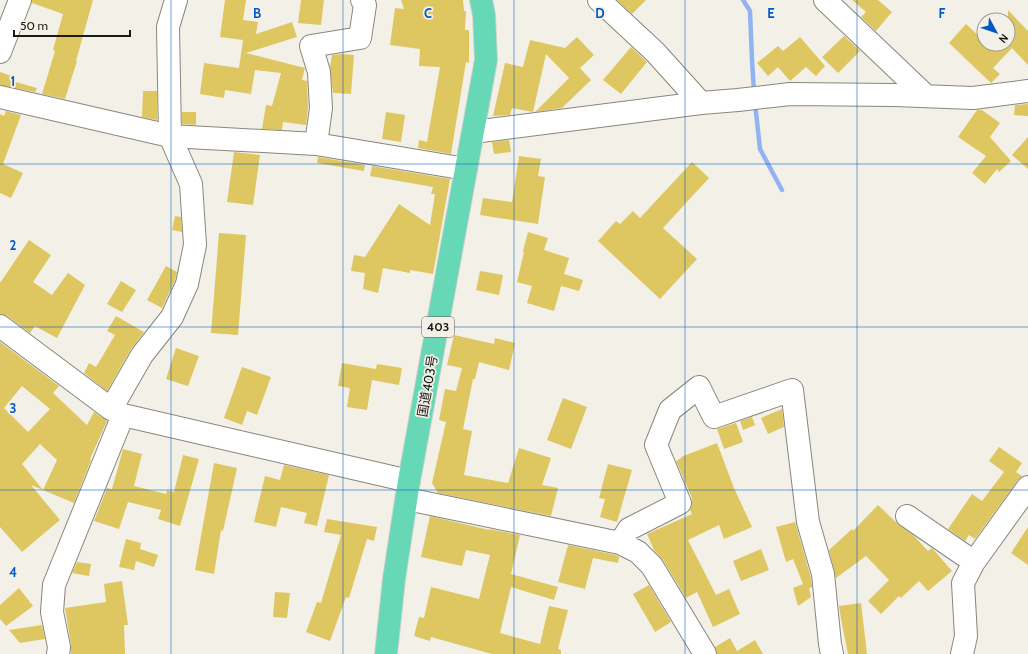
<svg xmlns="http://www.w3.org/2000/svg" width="1028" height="654" font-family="Cabin,'Noto Sans JP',sans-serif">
	<rect width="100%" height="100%" fill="#f3f1e7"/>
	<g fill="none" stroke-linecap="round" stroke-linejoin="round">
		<path stroke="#93b2f3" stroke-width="4.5" d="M743 0 750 11 752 60 754 92
			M755 103 760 149 782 190"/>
	</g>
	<path fill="#dec661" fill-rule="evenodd" d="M32 0H93L76 61H77L65 99 42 94 55 51 53 50 63 14 32 3Z
		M225 0H246L243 20 258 22 256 34 292 22 297 37 246 53 305 68 302 80 307 81 308 107 306 125 283 122 282 130 262 129 266 105 272 106 281 73 255 70 251 94 225 90 224 98 200 94 204 63 239 68 243 40 220 37Z
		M301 0H324L321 25 298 23Z
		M401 0H463L464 11H466L465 30H469V63L466 62 451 154 418 148 419 140 427 142 440 67 419 66 420 49 390 45 395 8 404 9Z
		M617 0H646L632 14Z
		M852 0H878L892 12 876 31 861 17 866 12Z
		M1008 10 1028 31V65L1012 48 993 68 1000 74 991 83 949 43 966 24 984 41V44H1008Z
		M844 36 860 51 838 73 822 57Z
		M577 37 594 55 580 68 591 80 562 108 535 112 569 78 546 54 533 112 512 108 510 115 493 116 505 63 523 67 530 40 565 48Z
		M800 37 825 66 816 76 806 67 790 81 778 67 768 76 757 63 778 46 783 51Z
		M631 47 647 62 621 94 603 80Z
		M342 54 354 55 351 94 333 93 330 67 332 55Z
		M0 72 14 77 12 81 37 88 35 92 0 85Z
		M143 91H157V120L142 117Z
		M1028 104V116L1014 115 1015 105Z
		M977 110H982L1000 123 990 137 1011 161 999 172 997 169 985 184 972 173 986 156 958 137Z
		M6 111 21 115 3 164 23 173 11 198 0 193V114L4 116Z
		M182 112H196V125L182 124Z
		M386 112 405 115 401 142 382 139Z
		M1028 137V169L1012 155Z
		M509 140 511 152 494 154 492 142Z
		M234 152 260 155 253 205 227 202Z
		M519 156 541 159 538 176 545 177 538 224 480 215 483 198 512 202Z
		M318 157 365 165 364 171 317 163Z
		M692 162 709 178 663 228 697 259 660 299 598 241 616 221 620 224 633 211 640 218Z
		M372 166 450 179 433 274 410 270V273L383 268 378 293 363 289 365 273 351 271 354 255 365 257 399 204 430 225 435 194H431L433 187 370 176Z
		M175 216 181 217 182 232 172 230Z
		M528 232 548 238 544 250 569 258 564 274 583 280 579 291 561 286 554 311 527 303 532 286 517 282 524 252 523 251Z
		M219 233 246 235 238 335 211 333Z
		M29 240 51 255 33 282 52 295 68 273 85 285 57 338 35 326 30 333 7 316 0 314V283Z
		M166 266 177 272 175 280 162 308 147 300Z
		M480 271 503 275 499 295 476 290Z
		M121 281 136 290 122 312 107 304Z
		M116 316 144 332 131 349 107 391 84 373 89 363 96 367 115 335 107 331Z
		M454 335 494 344 495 338 515 343 509 370 479 362 475 379H473L463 429 472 431 464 475 508 483 519 448 551 458 542 485 558 488 551 516 438 493 432 483 446 422 439 420 445 389 456 391 462 368 447 365Z
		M0 342 59 386 53 393 87 425 94 412 107 421 90 459 91 460 74 503 43 490 57 460 40 444 22 464 43 490 31 485 60 520 22 552 0 527ZM22 386 50 409 28 432 4 408Z
		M176 348 199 356 188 386 166 379Z
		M342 363 376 369 377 364 402 368 399 385 372 380 367 410 347 407 350 388 338 386Z
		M242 367 271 377 257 415 247 411 242 425 224 418Z
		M563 398 587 407 571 449 547 440Z
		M782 409 784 427 768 434 761 418Z
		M752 417 755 425 743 430 740 421Z
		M736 423 743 442 724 449 717 429Z
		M717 443 734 488 752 527 724 539 719 525 688 540 716 595 729 589 740 614 713 627 697 592 686 598 663 560 654 550 647 534 692 514 690 510 692 505V498L676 461 681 458V457Z
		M999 447 1022 463 1016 472 1022 476 1018 480 975 539 969 535 965 541 948 529 972 494 982 501 1004 472 989 461Z
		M123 449 142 454 134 486 166 494 167 490 174 492 183 455 199 459 180 526 158 519 161 510 128 502 119 529 94 521 107 488 112 489Z
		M214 463 237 468 223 531 221 530 214 574 195 570Z
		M608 464 632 470 617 522 600 517 605 499 599 498Z
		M284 465 329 475 317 526 304 523 307 513 281 507 276 527 254 522 265 476 280 480Z
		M878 505 900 526 913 535 928 551 932 548 952 571 928 591 919 581 901 598 899 596 881 614 868 601 889 580 866 556 836 578 829 550 852 529 853 531Z
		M430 516 489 530V529L520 535 511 574 558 587 554 600 511 587 500 633 540 644 549 606 568 610 558 649 561 650V654H492L431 637 430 641 414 636 419 617 424 618 431 587 479 599 490 555 466 550 462 566 421 557Z
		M327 519 377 527 374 541 367 539 349 598 346 597 330 641 306 632 317 602 321 603 341 535 324 532Z
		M795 522 811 578 812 587 809 588 811 597 798 606 793 588 803 584 793 559 786 562 776 527Z
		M1028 527V565L1011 553Z
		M126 539 141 543 140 549 158 555 154 567 136 561 134 570 119 567Z
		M568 545 616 555 619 557 618 563 593 558 585 589 558 582Z
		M761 549 769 570 741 581 733 561Z
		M77 562 91 564 89 576 72 573Z
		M122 581 128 625H124L125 654H71V645L65 608 106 602 104 584Z
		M649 585 671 622 655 632 633 594Z
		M19 588 33 606 6 626 0 619V605Z
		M275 592 290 593 287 618 273 617Z
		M861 603 867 654H848L841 619 839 606Z
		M42 625 45 639 20 643 9 630Z
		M730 638 737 651 755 640 763 654H717L715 647Z"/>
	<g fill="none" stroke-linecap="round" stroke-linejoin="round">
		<g stroke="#88867d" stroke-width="24">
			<path id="minor" d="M599 0 655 52 701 103
				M825 0 926 96
				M0 52 20 0
				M0 97 170 136 316 144 466 169
				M473 132 701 103 738 100 790 94 894 95 973 98 1028 91
				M316 144 321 108 319 72 311 46 360 38 365 5 362 0
				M0 326 111 409 123 415 409 481
				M111 409 142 355 172 317 187 284 195 245 191 184 170 136 168 27 176 0
				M407 499 620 543 638 552 652 566 705 654
				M907 516 974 562
				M620 543 629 529 680 503 656 445 670 410 699 387 714 417 792 390 808 522 823 574 830 644 832 654
				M58 654 59 647 52 612 54 585 123 415
				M962 654 966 636 963 583 974 562 1028 487"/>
		</g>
		<g stroke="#d1d1d0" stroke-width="24">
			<path id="highway" d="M386 654 394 579 409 481 486 60 484 15 481 0"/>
		</g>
		<use href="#minor" stroke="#fff" stroke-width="22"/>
		<use href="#highway" stroke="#67d8b6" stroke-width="22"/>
	</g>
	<path fill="none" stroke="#0359c2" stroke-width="1" stroke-opacity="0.55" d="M171 0V654M343 0V654M514 0V654M685 0V654M857 0V654M0 164H1028M0 327H1028M0 490H1028"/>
	<g text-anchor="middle" stroke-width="3.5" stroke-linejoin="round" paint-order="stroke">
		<rect fill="#f3f1e7" stroke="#5b5a55" stroke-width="1" x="422" y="317" width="32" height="20" rx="3"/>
		<g font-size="12" font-weight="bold" fill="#1a1916">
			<text x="438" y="331">403</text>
		</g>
		<g font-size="13" fill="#1a1916" stroke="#f3f1e7">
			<text transform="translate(427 386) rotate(-80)" y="5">国道403号</text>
		</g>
	</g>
	<g font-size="13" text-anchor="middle" font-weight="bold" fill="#0359c2" stroke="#f3f1e7" stroke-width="3.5" stroke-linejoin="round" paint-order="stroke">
		<text x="257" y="18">B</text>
		<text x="428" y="18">C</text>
		<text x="600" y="18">D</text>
		<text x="771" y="18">E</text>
		<text x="942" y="18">F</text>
		<text x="13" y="86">1</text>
		<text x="13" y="250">2</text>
		<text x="13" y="413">3</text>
		<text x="13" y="577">4</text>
	</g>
	<g transform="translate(996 32) rotate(130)"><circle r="19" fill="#f3f1e7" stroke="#9c9b93"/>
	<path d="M0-3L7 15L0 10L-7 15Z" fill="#0359c2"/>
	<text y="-6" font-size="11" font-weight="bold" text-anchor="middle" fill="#1a1916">N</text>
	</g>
	<path d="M14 30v6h116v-6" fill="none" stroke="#1a1916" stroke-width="2"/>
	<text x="20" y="30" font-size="12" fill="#1a1916" stroke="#f3f1e7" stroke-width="3" paint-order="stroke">50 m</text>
</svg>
